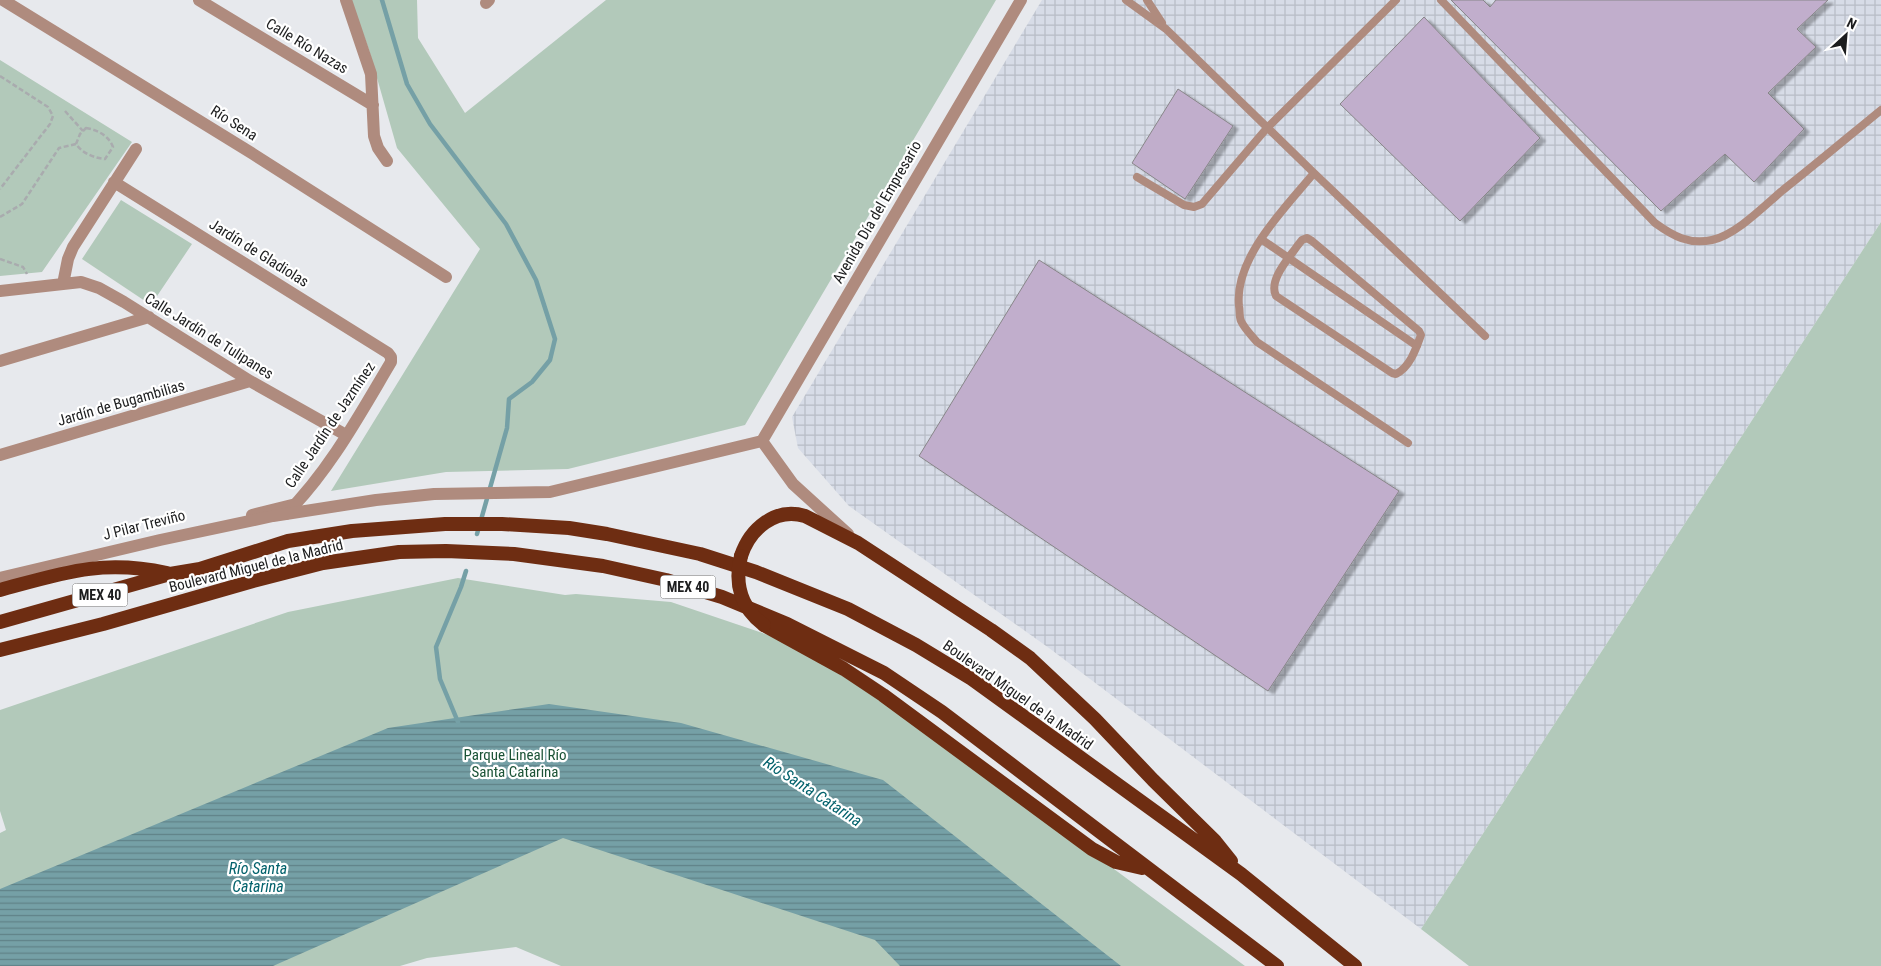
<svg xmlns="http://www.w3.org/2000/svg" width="1881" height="966" font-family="'Roboto Condensed',sans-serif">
	<defs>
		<pattern id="industrial-grid" width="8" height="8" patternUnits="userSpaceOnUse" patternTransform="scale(1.25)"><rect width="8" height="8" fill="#d7dce7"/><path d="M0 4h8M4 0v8" fill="none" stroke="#b8bcc6"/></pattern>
		<pattern id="water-rules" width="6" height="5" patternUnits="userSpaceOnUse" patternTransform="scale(1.25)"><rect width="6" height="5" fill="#75a0a6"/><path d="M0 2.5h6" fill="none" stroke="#5f8287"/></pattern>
		<filter id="shadow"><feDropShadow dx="5.5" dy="3" stdDeviation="1" flood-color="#0004"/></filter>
	</defs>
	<rect width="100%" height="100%" fill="#e7e9ed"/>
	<path fill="url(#industrial-grid)" d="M1042 0H1881V222L1421 929 1049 648 849 506 798 448 792 417Z"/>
	<path fill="#b2c9ba" d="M351 0H417L418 38 465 113 606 0H996L745 425 568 469 446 472 331 491 480 249 397 148 369 50Z
		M0 60 132 142 42 272 0 276Z
		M121 200 192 244 151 305 82 259Z
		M1881 222V966H1469L1421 929Z
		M458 578 565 595 576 594 671 602 777 638 852 675 1245 966H561L516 947 427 958 400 966H0V833L6 830 0 811V710L288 612Z"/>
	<path fill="url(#water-rules)" d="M549 704 681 723 883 780 1121 966H900L875 940 563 838 273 966H0V889L388 728Z"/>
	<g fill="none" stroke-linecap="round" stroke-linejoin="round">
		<path stroke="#75a0a6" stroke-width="4.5" d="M382 0 407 84 430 124 506 224 536 280 555 339 550 360 532 382 509 399 507 428 477 534
			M458 722 440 679 436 647 461 587 466 571"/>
	</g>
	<path fill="#c1aecc" stroke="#888689" filter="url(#shadow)" d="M1451 0H1483L1490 7 1496 0H1828L1797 29 1816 47 1768 93 1804 129 1754 182 1725 154 1661 211Z
		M1424 17 1540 138 1460 221 1340 104Z
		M1178 89 1233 126 1185 199 1132 163Z
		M1039 260 1399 491 1268 691 919 456Z"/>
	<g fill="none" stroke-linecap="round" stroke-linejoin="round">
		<path stroke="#a9abae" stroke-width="2.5" stroke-dasharray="5 2.5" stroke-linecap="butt" d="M0 76 48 107 53 116 50 124 0 189
			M65 111 83 131
			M86 128C98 130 109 136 113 147L105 159C94 158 82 153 76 144L80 134Z
			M0 217 22 204 59 148 76 144
			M0 259 23 267 27 274"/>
		<path stroke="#af8b7e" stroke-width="8" d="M1126 0 1166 29 1314 173 1485 336
			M1147 0 1162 23
			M1441 0 1655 223C1673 236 1689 245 1712 240 1736 235 1764 206 1783 190 1816 164 1848 137 1881 110
			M1314 173C1285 208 1234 258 1239 306 1240 310 1239 317 1241 321 1244 328 1252 336 1257 342L1408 443
			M1137 177 1184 205 1194 207 1202 204 1267 128 1396 0
			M1307 238 1312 241 1419 331 1421 335C1416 349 1410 367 1396 374L1392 373 1276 296C1268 280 1289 258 1298 245L1302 240Z
			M1261 239 1417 346"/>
		<path stroke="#af8b7e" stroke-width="12" d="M3 0 253 154 446 277
			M199 0 373 105
			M346 0 371 74 374 136 378 148 387 161
			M486 3 489 0
			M136 149 73 247 68 259 63 284 81 282 99 288 124 302 250 381 346 435
			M114 182 388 353 391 357V362C360 414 330 470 286 514
			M0 291 63 284
			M0 361 149 317
			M0 455 250 381
			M252 515 296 504"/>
		<path stroke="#af8b7e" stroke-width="12" d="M762 441 1021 0
			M762 441 793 484 848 534
			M0 578 160 540 273 516 376 500 434 494 550 492 762 441"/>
		<path stroke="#6e2d12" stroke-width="14" d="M741 556C750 529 775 507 805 516L858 543 991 630 1030 658 1095 719 1153 780 1215 841 1231 861
			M0 590C63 573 101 559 167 573
			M0 622 170 574 200 569 288 541 352 531 445 524H502L569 528 607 534 700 554 756 572 848 609 916 645 972 679 1241 874 1355 966
			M764 625 844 669 883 695 1092 849 1116 862 1142 868
			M0 650 103 624 253 581 323 563 399 552 446 551 514 554 603 566 666 580 722 597 787 624 884 673 942 712 1277 966"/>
		<path stroke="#6e2d12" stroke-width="14" d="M741 556C734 584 741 608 764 625"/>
	</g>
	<g text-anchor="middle" stroke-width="4.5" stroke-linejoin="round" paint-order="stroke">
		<g fill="#fff" stroke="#606162" stroke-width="1">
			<rect x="660.5" y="575.5" width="55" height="23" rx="4"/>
			<rect x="72.5" y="583.5" width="55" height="23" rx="4"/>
		</g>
		<g font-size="14" font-weight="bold" fill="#1c1d1e">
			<text x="688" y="592">MEX 40</text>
			<text x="100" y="600">MEX 40</text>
		</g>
		<g font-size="15" fill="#1c1d1e" stroke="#fff">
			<text transform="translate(307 46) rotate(31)" y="5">Calle Río Nazas</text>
			<text transform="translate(234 123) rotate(32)" y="5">Río Sena</text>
			<text transform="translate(877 212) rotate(-60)" y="5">Avenida Día del Empresario</text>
			<text transform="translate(259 253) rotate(32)" y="5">Jardín de Gladiolas</text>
			<text transform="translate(209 336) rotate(32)" y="5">Calle Jardín de Tulipanes</text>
			<text transform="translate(121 403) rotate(-16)" y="5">Jardín de Bugambilias</text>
			<text transform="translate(330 425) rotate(-56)" y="5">Calle Jardín de Jazmínez</text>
			<text transform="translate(144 525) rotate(-14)" y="5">J Pilar Treviño</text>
			<text transform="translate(256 566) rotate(-14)" y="5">Boulevard Miguel de la Madrid</text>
			<text transform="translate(1018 695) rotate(35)" y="5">Boulevard Miguel de la Madrid</text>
		</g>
		<g font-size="15" fill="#1b5336" stroke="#fff">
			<text x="515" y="760">Parque Lineal Río<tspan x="515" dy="17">Santa Catarina</tspan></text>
		</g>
		<g font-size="16" font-style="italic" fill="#03626c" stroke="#fff">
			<text transform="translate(813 791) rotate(33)" y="6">Río Santa Catarina</text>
			<text x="258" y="874">Río Santa<tspan x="258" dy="18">Catarina</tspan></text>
		</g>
	</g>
	<g transform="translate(1846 35) rotate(26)" stroke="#ffffff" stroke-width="4" paint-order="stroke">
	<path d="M0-4L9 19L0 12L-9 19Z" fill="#1c1d1e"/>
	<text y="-8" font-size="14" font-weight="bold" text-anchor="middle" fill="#1c1d1e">N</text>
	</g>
</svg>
